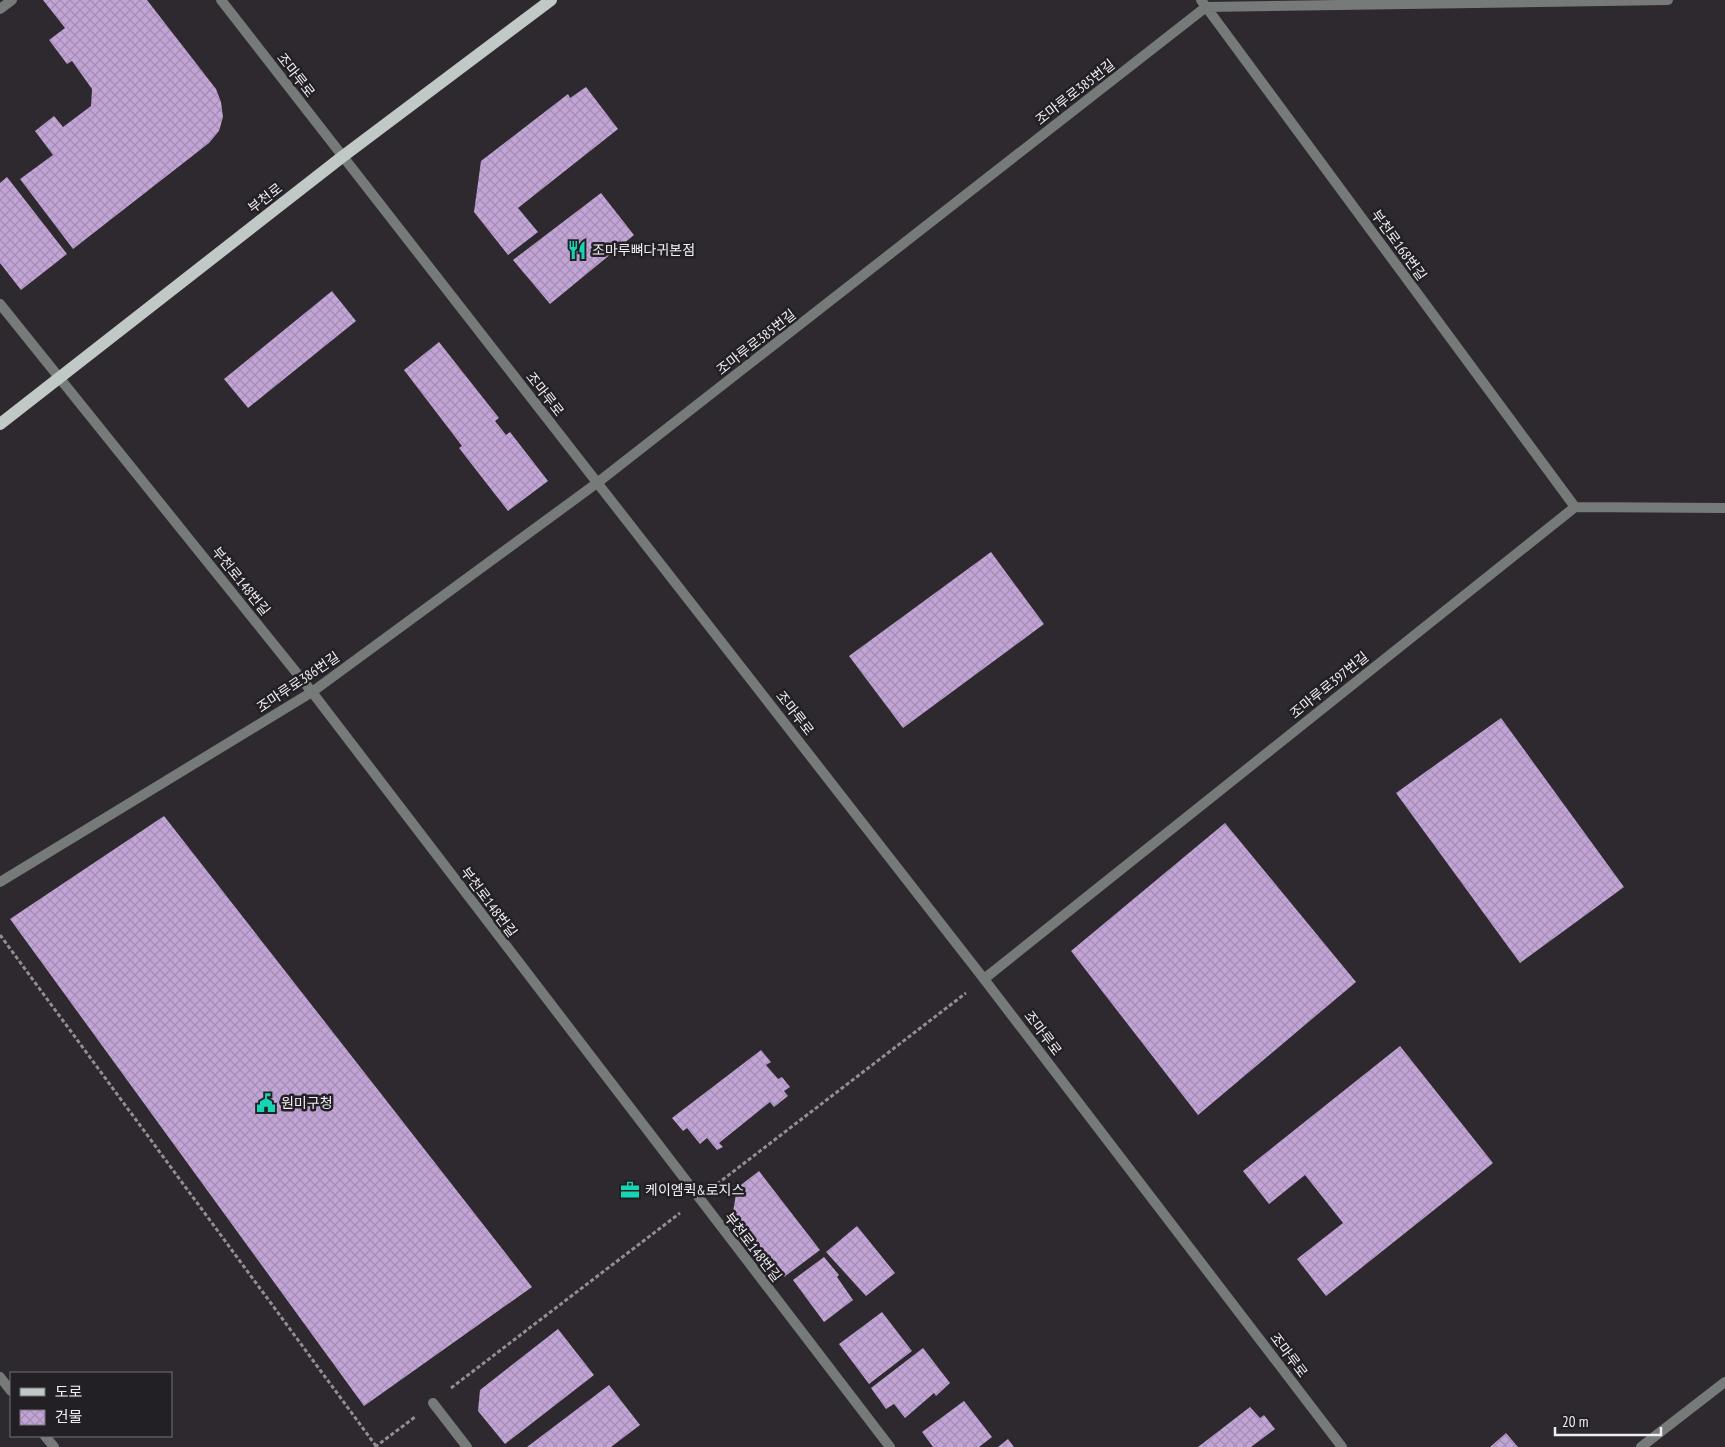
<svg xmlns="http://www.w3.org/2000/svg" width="1725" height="1447" font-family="'PT Sans Narrow','Noto Sans KR',sans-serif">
	<defs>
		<pattern id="building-cross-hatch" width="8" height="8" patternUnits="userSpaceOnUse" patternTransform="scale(1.25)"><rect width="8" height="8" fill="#c2a4d6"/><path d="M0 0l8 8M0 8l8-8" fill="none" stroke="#a48db3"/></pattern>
	</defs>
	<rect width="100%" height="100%" fill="#2d292f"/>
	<path fill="url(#building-cross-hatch)" d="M43 0H147L216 89 221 102 223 117 219 131 209 143 73 249 20 179 53 155 35 131 54 116 63 127 91 106 92 89 72 61 67 64 49 40 65 28Z
		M586 87 618 129 518 208 538 232 508 255 474 212 481 161 568 94 570 98Z
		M7 177 67 254 21 290 0 263V183Z
		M601 193 634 235 550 304 513 260Z
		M332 291 356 321 248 408 224 379Z
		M439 342 499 418 495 421 506 435 510 432 548 481 508 511 459 448 462 446 404 370Z
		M991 552 1044 624 903 728 849 656Z
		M1501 718 1624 887 1520 963 1396 793Z
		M164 816 532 1287 364 1406 10 919Z
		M1225 823 1356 982 1198 1115 1071 951Z
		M1400 1046 1493 1163 1326 1296 1297 1259 1343 1223 1305 1175 1269 1204 1243 1171Z
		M761 1050 771 1062 766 1065 778 1079 782 1077 790 1087 784 1091 788 1096 774 1107 770 1102 719 1143 723 1147 717 1150 707 1138 700 1144 687 1128 683 1131 672 1118Z
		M759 1171 820 1250 784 1277 733 1212 737 1188Z
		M857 1226 895 1273 866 1296 826 1252Z
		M824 1257 839 1275 837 1277 853 1300 824 1322 793 1280Z
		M882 1312 912 1351 869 1384 839 1344Z
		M558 1329 594 1375 505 1444 478 1411 480 1390Z
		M923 1348 950 1383 936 1396 934 1393 905 1418 894 1404 886 1409 871 1388Z
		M609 1385 640 1425 611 1447H527Z
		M964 1401 992 1437 979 1447H933L922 1432Z
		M1250 1407 1260 1418 1264 1415 1275 1429 1251 1447H1198Z
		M1506 1433 1518 1447H1490Z
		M1008 1439 1014 1447H998Z"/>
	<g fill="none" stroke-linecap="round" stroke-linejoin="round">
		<path stroke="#928f94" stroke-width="3" stroke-dasharray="4 2.5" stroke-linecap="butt" d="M0 935 376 1446
			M717 1184 966 993
			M451 1388 680 1213
			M375 1447 415 1417"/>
		<path stroke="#767a78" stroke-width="10" d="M1201 0 1575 507
			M0 9 12 0
			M0 304 312 692 890 1447
			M0 882 312 692 597 483 1206 7 1668 0
			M984 979 1575 507 1725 508
			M0 1377 11 1391
			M433 1403 467 1447
			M45 1436 54 1447
			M1641 1447 1725 1382"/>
		<path stroke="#767a78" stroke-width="10" d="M221 0 984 979 1342 1447"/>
		<path stroke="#c1c9c6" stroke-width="12" d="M0 424 342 157 551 0"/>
	</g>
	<defs>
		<g id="restaurant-bare" transform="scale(1.5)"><path d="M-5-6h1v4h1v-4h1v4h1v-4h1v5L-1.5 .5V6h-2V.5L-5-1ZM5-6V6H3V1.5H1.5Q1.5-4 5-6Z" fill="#16d5b3" stroke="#232025" stroke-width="2.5" paint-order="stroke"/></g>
		<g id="civic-bare" transform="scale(1.5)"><path d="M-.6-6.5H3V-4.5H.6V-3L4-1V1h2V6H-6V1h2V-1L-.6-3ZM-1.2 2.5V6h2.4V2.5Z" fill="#16d5b3" stroke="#232025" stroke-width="2.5" paint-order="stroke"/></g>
		<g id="office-bare" transform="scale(1.5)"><path d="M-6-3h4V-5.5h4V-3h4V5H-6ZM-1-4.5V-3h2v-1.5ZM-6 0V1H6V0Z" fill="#16d5b3" stroke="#232025" stroke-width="2.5" paint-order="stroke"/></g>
	</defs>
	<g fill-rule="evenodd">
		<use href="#restaurant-bare" x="577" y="250"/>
		<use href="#civic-bare" x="266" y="1103"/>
		<use href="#office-bare" x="630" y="1190"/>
	</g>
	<g text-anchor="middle" stroke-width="5" stroke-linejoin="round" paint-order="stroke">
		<g font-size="14" fill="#f0eef2" stroke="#232025">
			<text transform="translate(296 75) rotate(52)" y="5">조마루로</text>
			<text transform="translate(1075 92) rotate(-38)" y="5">조마루로385번길</text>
			<text transform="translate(265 198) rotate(-38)" y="5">부천로</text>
			<text transform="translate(1399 245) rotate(54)" y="5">부천로168번길</text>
			<text transform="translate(756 342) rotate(-38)" y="5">조마루로385번길</text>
			<text transform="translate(545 394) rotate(52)" y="5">조마루로</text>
			<text transform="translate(241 581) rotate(51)" y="5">부천로148번길</text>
			<text transform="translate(298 682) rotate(-34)" y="5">조마루로386번길</text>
			<text transform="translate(1329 685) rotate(-39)" y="5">조마루로397번길</text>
			<text transform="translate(795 713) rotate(52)" y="5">조마루로</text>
			<text transform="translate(489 902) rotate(53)" y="5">부천로148번길</text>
			<text transform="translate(1043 1033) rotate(53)" y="5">조마루로</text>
			<text transform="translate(753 1247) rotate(52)" y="5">부천로148번길</text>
			<text transform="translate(1289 1355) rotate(53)" y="5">조마루로</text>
		</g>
		<g font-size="14" fill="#f0eef2" stroke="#232025" text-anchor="start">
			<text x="592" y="255">조마루뼈다귀본점</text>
			<text x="281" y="1108">원미구청</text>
			<text x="645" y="1195">케이엠퀵&amp;로지스</text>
		</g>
	</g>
	<rect x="10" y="1372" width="162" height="65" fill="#232025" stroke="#757277"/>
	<rect x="20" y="1388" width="25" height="8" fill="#c1c9c6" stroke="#757277"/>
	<text x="55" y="1397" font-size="15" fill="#f0eef2">도로</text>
	<rect x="20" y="1410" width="25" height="15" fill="url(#building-cross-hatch)" stroke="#757277"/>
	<text x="55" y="1422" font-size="15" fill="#f0eef2">건물</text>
	<path d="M1555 1427v8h106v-8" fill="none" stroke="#f0eef2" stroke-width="2.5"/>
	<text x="1562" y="1427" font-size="15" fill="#f0eef2" stroke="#232025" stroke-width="4" paint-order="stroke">20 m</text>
</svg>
